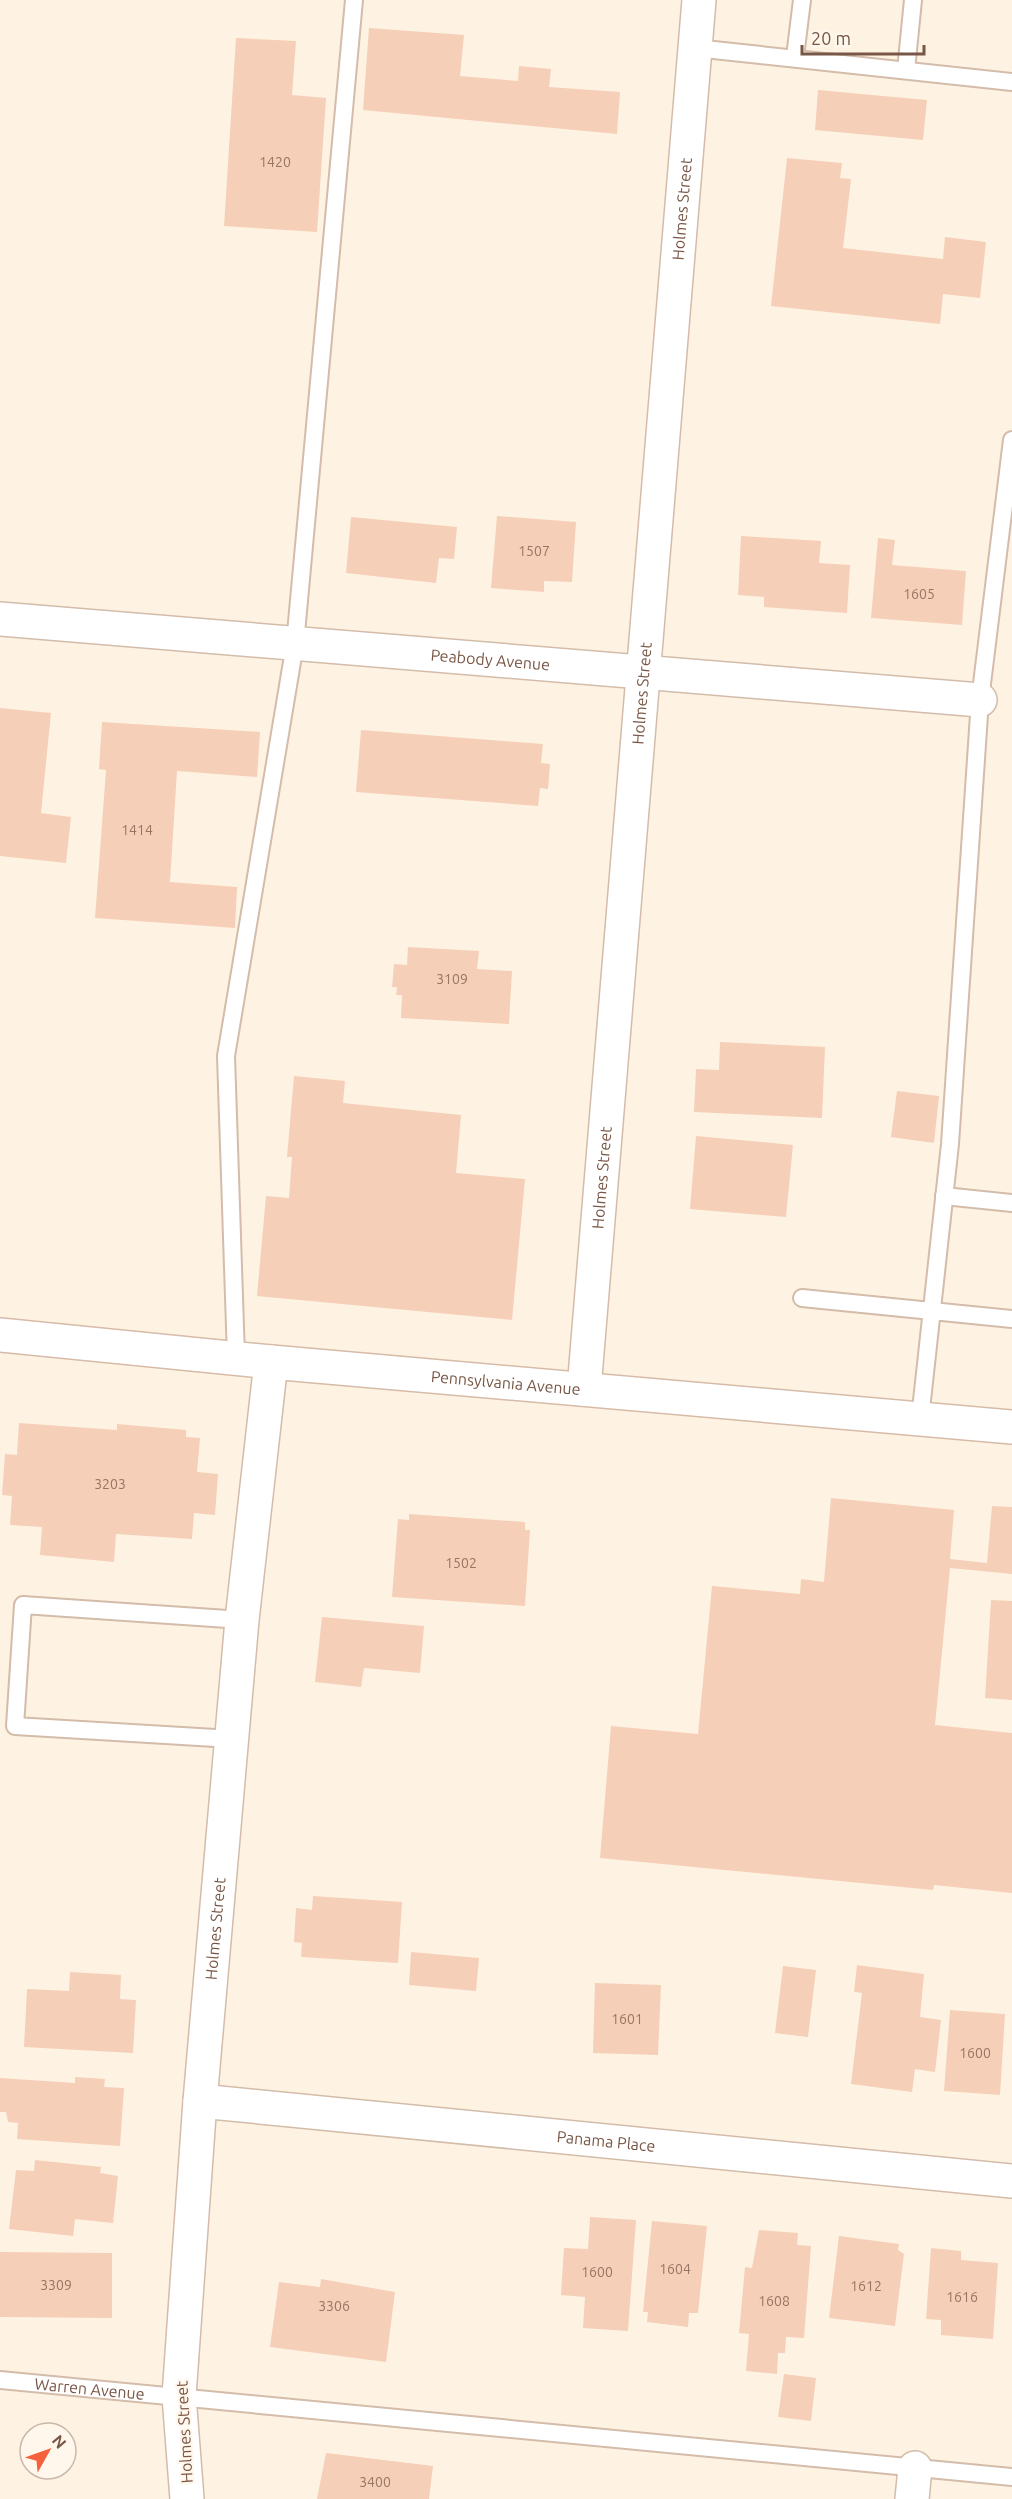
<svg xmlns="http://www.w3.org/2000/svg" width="1012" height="2499" font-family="Ubuntu,sans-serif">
	<rect width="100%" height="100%" fill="#fef3e3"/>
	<path fill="#f6cfb8" d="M369 28 464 35 460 76 518 81 519 66 551 69 549 87 620 92 617 134 363 110Z
		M236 38 296 41 292 95 326 98 317 232 224 226Z
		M818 90 927 100 923 140 815 130Z
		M787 158 842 163 840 178 851 179 843 248 943 259 945 237 986 242 980 298 943 294 940 324 771 306Z
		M497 516 576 522 572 582 544 581V592L491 588Z
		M351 517 457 527 454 559 439 558 436 583 346 573Z
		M741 536 821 541 819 563 850 565 847 613 764 607V597L738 595Z
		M878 538 895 540 892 565 966 571 962 625 871 618Z
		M0 708 51 713 41 813 71 817 66 863 0 856Z
		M102 722 260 732 257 777 177 771 170 882 237 887 235 928 95 918 106 770 99 769Z
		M361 730 543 744 541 763 550 764 548 789 540 788 538 806 356 792Z
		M408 947 479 951 477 969 512 971 509 1024 401 1018 402 995H396L397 987H392L394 964 407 965Z
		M720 1042 825 1047 822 1118 694 1112 696 1069 719 1070Z
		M294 1076 345 1081 343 1103 461 1115 456 1173 525 1179 512 1320 257 1296 266 1196 289 1198 292 1157H287Z
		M897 1091 939 1096 934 1143 891 1137Z
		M696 1136 793 1145 786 1217 690 1209Z
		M19 1423 117 1430V1424L186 1430V1437L200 1438 197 1472 218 1474 215 1515 194 1513 192 1539 116 1534 114 1562 40 1555 42 1527 10 1525 12 1496 2 1495 5 1454 17 1455Z
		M831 1498 954 1510 950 1559 987 1563 992 1506 1012 1507V1574L950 1568 935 1725 1012 1733V1893L934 1885 933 1890 600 1858 611 1726 698 1734 712 1586 800 1594 801 1579 824 1582Z
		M409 1514 525 1522V1530H530L525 1606 392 1597 398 1519 409 1520Z
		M991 1600 1012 1601V1700L985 1698Z
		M322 1617 424 1626 420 1673 364 1668 361 1687 315 1682Z
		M313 1896 402 1902 398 1963 301 1957 302 1943 294 1942 296 1908 312 1910Z
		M411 1952 479 1958 476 1991 409 1985Z
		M857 1965 924 1974 920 2017 941 2020 935 2072 915 2069 912 2092 851 2084 862 1993 854 1992Z
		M783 1966 816 1970 808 2037 775 2033Z
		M70 1972 121 1975 120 1999 136 2000 133 2053 24 2047 27 1989 69 1991Z
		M595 1983 661 1985 658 2055 593 2053Z
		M950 2010 1005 2014 1000 2095 944 2091Z
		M75 2077 105 2079 104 2087 124 2088 120 2146 17 2139 18 2123 8 2122 6 2112H0V2078L75 2083Z
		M35 2160 101 2167 100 2173 118 2176 113 2223 75 2219 73 2236 9 2229 16 2170 34 2171Z
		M590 2217 636 2220 628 2331 583 2328 585 2297 561 2295 564 2248 588 2249Z
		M652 2221 707 2226 698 2313H689L688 2327 647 2322 648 2312H643Z
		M759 2230 798 2233 797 2245 811 2246 804 2338 786 2337 785 2353H778L777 2374 746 2371 749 2334 739 2333 745 2267 752 2268Z
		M839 2236 899 2244 898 2250 904 2254 895 2326 829 2318Z
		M931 2248 961 2251V2260L998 2263 993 2339 941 2335V2320L926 2319Z
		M0 2252 112 2253V2318L0 2317Z
		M321 2279 395 2292 386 2362 270 2347 279 2282 320 2287Z
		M784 2374 816 2378 811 2421 778 2417Z
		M326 2453 433 2466 429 2499H317Z"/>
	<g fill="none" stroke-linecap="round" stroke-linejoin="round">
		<g stroke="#d3bcaa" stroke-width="20">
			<g id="lane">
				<path d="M695 48 1012 82"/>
				<path d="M795 57 802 0"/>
				<path d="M906 70 913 0"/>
				<path d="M944 1196 1012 1203"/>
				<path d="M802 1298 1012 1319"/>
				<path d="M236 1357 226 1056 295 644 354 0"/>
				<path d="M920 1419 950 1144 980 700 1012 440"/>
				<path d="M232 1739 15 1726 23 1605 242 1620"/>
				<path id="s1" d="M0 2380 1012 2477"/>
			</g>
		</g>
		<g stroke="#d3bcaa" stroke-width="36">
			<g id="street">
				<path id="s2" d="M0 619 980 700"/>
				<path id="s3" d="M584 1389 699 0"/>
				<path id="s4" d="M200 2101 1012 2181"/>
				<path id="s5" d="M187 2499 179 2396 200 2101 242 1620 271 1362"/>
				<path d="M912 2499 915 2468"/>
			</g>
		</g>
		<g stroke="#d6bba8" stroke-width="36">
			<g id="secondary">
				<path id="s6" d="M0 1335 271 1362 1012 1427"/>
			</g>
		</g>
		<use href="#lane" stroke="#fff" stroke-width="16"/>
		<use href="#street" stroke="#fff" stroke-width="33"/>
		<use href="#secondary" stroke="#fff" stroke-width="33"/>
	</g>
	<g text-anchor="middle" stroke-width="4.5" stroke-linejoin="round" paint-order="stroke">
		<g font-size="14" fill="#987562">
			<text x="275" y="167">1420</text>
			<text x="534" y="556">1507</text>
			<text x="919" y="599">1605</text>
			<text x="137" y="835">1414</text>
			<text x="452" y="984">3109</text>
			<text x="110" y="1489">3203</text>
			<text x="461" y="1568">1502</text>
			<text x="627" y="2024">1601</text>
			<text x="975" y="2058">1600</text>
			<text x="675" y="2274">1604</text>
			<text x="597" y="2277">1600</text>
			<text x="56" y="2290">3309</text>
			<text x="866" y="2291">1612</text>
			<text x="962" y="2302">1616</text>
			<text x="774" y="2306">1608</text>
			<text x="334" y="2311">3306</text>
			<text x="375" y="2487">3400</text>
		</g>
		<g font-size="16" fill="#795746" stroke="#fff7eb">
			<text dy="6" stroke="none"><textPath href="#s3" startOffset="1184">Holmes Street</textPath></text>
			<text dy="6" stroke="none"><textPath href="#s2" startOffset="492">Peabody Avenue</textPath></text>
			<text dy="6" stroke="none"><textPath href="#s3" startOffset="698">Holmes Street</textPath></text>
			<text dy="6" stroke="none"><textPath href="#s3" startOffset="212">Holmes Street</textPath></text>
			<text dy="6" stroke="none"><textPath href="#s6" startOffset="508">Pennsylvania Avenue</textPath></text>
			<text dy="6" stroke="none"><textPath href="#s5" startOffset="572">Holmes Street</textPath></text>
			<text dy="6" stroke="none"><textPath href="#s4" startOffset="408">Panama Place</textPath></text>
			<text dy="6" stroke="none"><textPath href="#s1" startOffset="90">Warren Avenue</textPath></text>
			<text transform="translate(184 2432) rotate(-93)" y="6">Holmes Street</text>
		</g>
	</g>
	<g transform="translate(48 2451) rotate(50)"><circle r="28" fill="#fff7eb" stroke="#c9b7a9" stroke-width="1.5"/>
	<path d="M0-4.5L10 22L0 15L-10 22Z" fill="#f4613c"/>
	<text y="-9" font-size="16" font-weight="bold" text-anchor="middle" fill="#795746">N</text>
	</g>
	<path d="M802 45v9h122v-9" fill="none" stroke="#795746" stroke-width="3"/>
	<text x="811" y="45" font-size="18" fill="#795746" stroke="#fff7eb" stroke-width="4.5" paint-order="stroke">20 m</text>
</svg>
